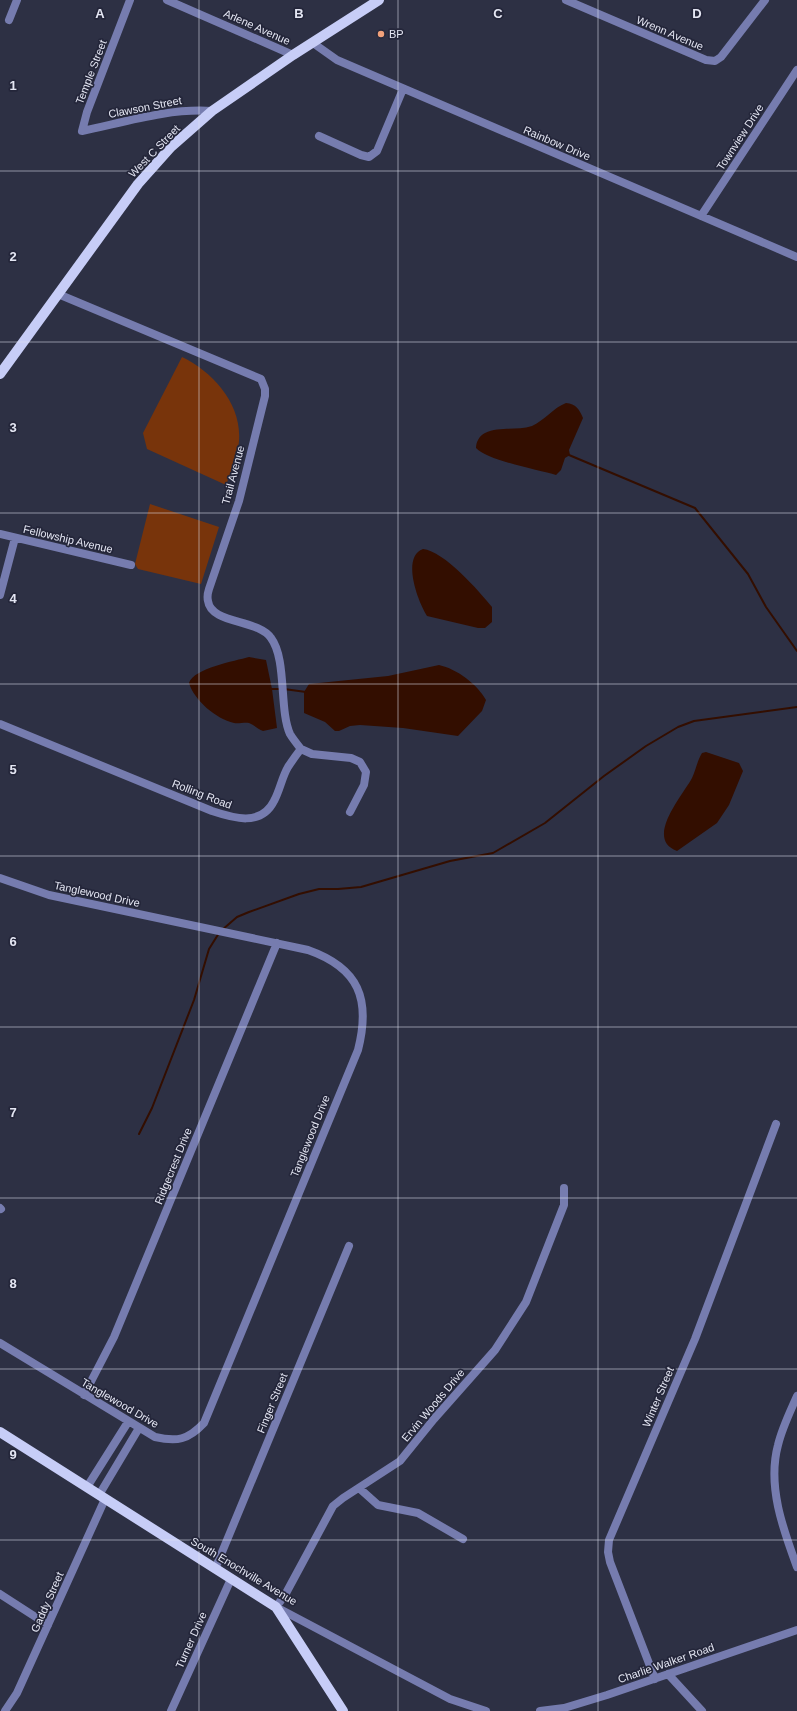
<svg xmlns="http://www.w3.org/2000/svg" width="797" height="1711" font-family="Helvetica,sans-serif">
	<rect width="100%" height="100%" fill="#2d3044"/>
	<path fill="#78340b" d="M182 357C213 372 242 404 239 441 238 456 231 471 226 485L147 449 143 433Z
		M150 504 219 527 201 584 138 569 135 564Z"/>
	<path fill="#330e00" d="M566 403C576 404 579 409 583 418L569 450 570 455 565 458 561 470 556 475C539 470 486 460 476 448 476 442 479 436 485 433 499 426 517 431 532 426 545 420 553 408 566 403Z
		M423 549C444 551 479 591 492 607V622L485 628H478L427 616C418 602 401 557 423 549Z
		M249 657 266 660 272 689 277 728 263 731C258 729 254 725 249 723 245 722 238 724 234 723 216 719 194 700 189 683 194 668 235 661 249 657Z
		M439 665C457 669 477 684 486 700L482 711 458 736 403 728 360 725 350 726 339 731H335L325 722 304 713V692L309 684 388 676Z
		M706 752 739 763 743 771 729 805 717 823 677 851C644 839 683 795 692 778 696 770 697 761 702 753Z"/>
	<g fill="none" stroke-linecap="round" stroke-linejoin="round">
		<path stroke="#330e00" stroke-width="2" d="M569 455 695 508 748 574 766 607 797 651
			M270 689H280
			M284 689 306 692
			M222 930 237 917 249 912 299 894 319 889H338L361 887 450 861 493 853 545 823 604 776 646 746 678 727 694 721 797 707
			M139 1134 152 1108 194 1000 209 949 219 933"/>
		<path stroke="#767caf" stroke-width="8" d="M130 0 87 112 82 131C125 122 169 108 212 111
			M167 0 293 55
			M566 0 706 60 715 61 721 57 765 0
			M9 20 17 0
			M313 43 337 60 797 257
			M319 136 361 155 369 157 377 151 403 89
			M701 216 797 70
			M58 294 261 379 265 389V396L239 501 209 589C208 592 207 597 208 601 211 624 258 619 271 638 287 659 279 710 290 734 293 739 297 744 301 749
			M0 534 131 565
			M0 595 15 538
			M0 724 212 811C233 818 261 827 274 801 280 790 282 777 288 767 292 761 296 755 301 749
			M301 749 312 754 351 758 360 762 366 772 364 785 350 812
			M0 878 49 895 308 950C359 968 371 999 358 1050L204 1423C188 1440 177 1442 155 1437L0 1343
			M0 1208 1 1209
			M84 1395 114 1337 277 943
			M797 1396C790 1412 782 1428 778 1445 767 1486 783 1529 797 1567
			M87 1487 128 1422
			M359 1488 378 1505 418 1513 463 1539
			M99 1495 139 1428
			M215 1569 349 1246
			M0 1594 48 1625
			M668 1674 702 1711
			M655 1679 610 1562 608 1552 609 1540 695 1339 776 1124
			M5 1711 17 1693 105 1499
			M171 1711 231 1579
			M486 1711 450 1699 276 1607 285 1595 333 1506 343 1498 400 1461 434 1419 495 1350 526 1302 564 1205V1188
			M540 1711 564 1708 607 1695 797 1630"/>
		<path stroke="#c7cdf7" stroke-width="10" d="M0 374 138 184 171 147 212 111 293 55 379 0
			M0 1432 276 1607 343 1711"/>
	</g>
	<path fill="none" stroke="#e4e6f3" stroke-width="1" stroke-opacity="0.55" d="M199 0V1711M398 0V1711M598 0V1711M0 171H797M0 342H797M0 513H797M0 684H797M0 856H797M0 1027H797M0 1198H797M0 1369H797M0 1540H797"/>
	<circle fill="#f1a17b" stroke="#24263a" stroke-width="1.5" cx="381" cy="34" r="4"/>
	<g text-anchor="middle" stroke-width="3.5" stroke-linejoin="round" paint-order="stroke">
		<g font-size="11" fill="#e4e6f3" stroke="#24263a">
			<text transform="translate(257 27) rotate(24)" y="4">Arlene Avenue</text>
			<text transform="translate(670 33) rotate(23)" y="4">Wrenn Avenue</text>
			<text transform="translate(91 72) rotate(-69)" y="4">Temple Street</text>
			<text transform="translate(145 107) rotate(-11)" y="4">Clawson Street</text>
			<text transform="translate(740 137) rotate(-57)" y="4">Townview Drive</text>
			<text transform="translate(557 143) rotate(23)" y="4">Rainbow Drive</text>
			<text transform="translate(154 151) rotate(-46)" y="4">West C Street</text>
			<text transform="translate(233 475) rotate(-75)" y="4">Trail Avenue</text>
			<text transform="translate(68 539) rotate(13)" y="4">Fellowship Avenue</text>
			<text transform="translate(202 794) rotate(21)" y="4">Rolling Road</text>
			<text transform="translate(97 894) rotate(12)" y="4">Tanglewood Drive</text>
			<text transform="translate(310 1136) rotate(-68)" y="4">Tanglewood Drive</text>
			<text transform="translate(173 1166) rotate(-68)" y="4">Ridgecrest Drive</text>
			<text transform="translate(658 1397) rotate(-67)" y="4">Winter Street</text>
			<text transform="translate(120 1403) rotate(30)" y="4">Tanglewood Drive</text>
			<text transform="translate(272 1403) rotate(-68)" y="4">Finger Street</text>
			<text transform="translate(433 1405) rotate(-50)" y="4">Ervin Woods Drive</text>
			<text transform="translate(244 1571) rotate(31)" y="4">South Enochville Avenue</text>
			<text transform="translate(47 1602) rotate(-66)" y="4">Gaddy Street</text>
			<text transform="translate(191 1640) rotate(-66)" y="4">Turner Drive</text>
			<text transform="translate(666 1663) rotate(-19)" y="4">Charlie Walker Road</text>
		</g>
		<g font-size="11" fill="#e4e6f3" stroke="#24263a" text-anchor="start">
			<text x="389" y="38">BP</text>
		</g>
	</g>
	<g font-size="13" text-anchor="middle" font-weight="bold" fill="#e4e6f3" stroke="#24263a" stroke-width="3.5" stroke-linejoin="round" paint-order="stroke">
		<text x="100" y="18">A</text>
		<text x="299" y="18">B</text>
		<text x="498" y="18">C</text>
		<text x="697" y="18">D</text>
		<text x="13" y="90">1</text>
		<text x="13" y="261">2</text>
		<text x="13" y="432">3</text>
		<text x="13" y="603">4</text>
		<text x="13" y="774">5</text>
		<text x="13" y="946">6</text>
		<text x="13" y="1117">7</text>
		<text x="13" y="1288">8</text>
		<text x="13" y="1459">9</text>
	</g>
</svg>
